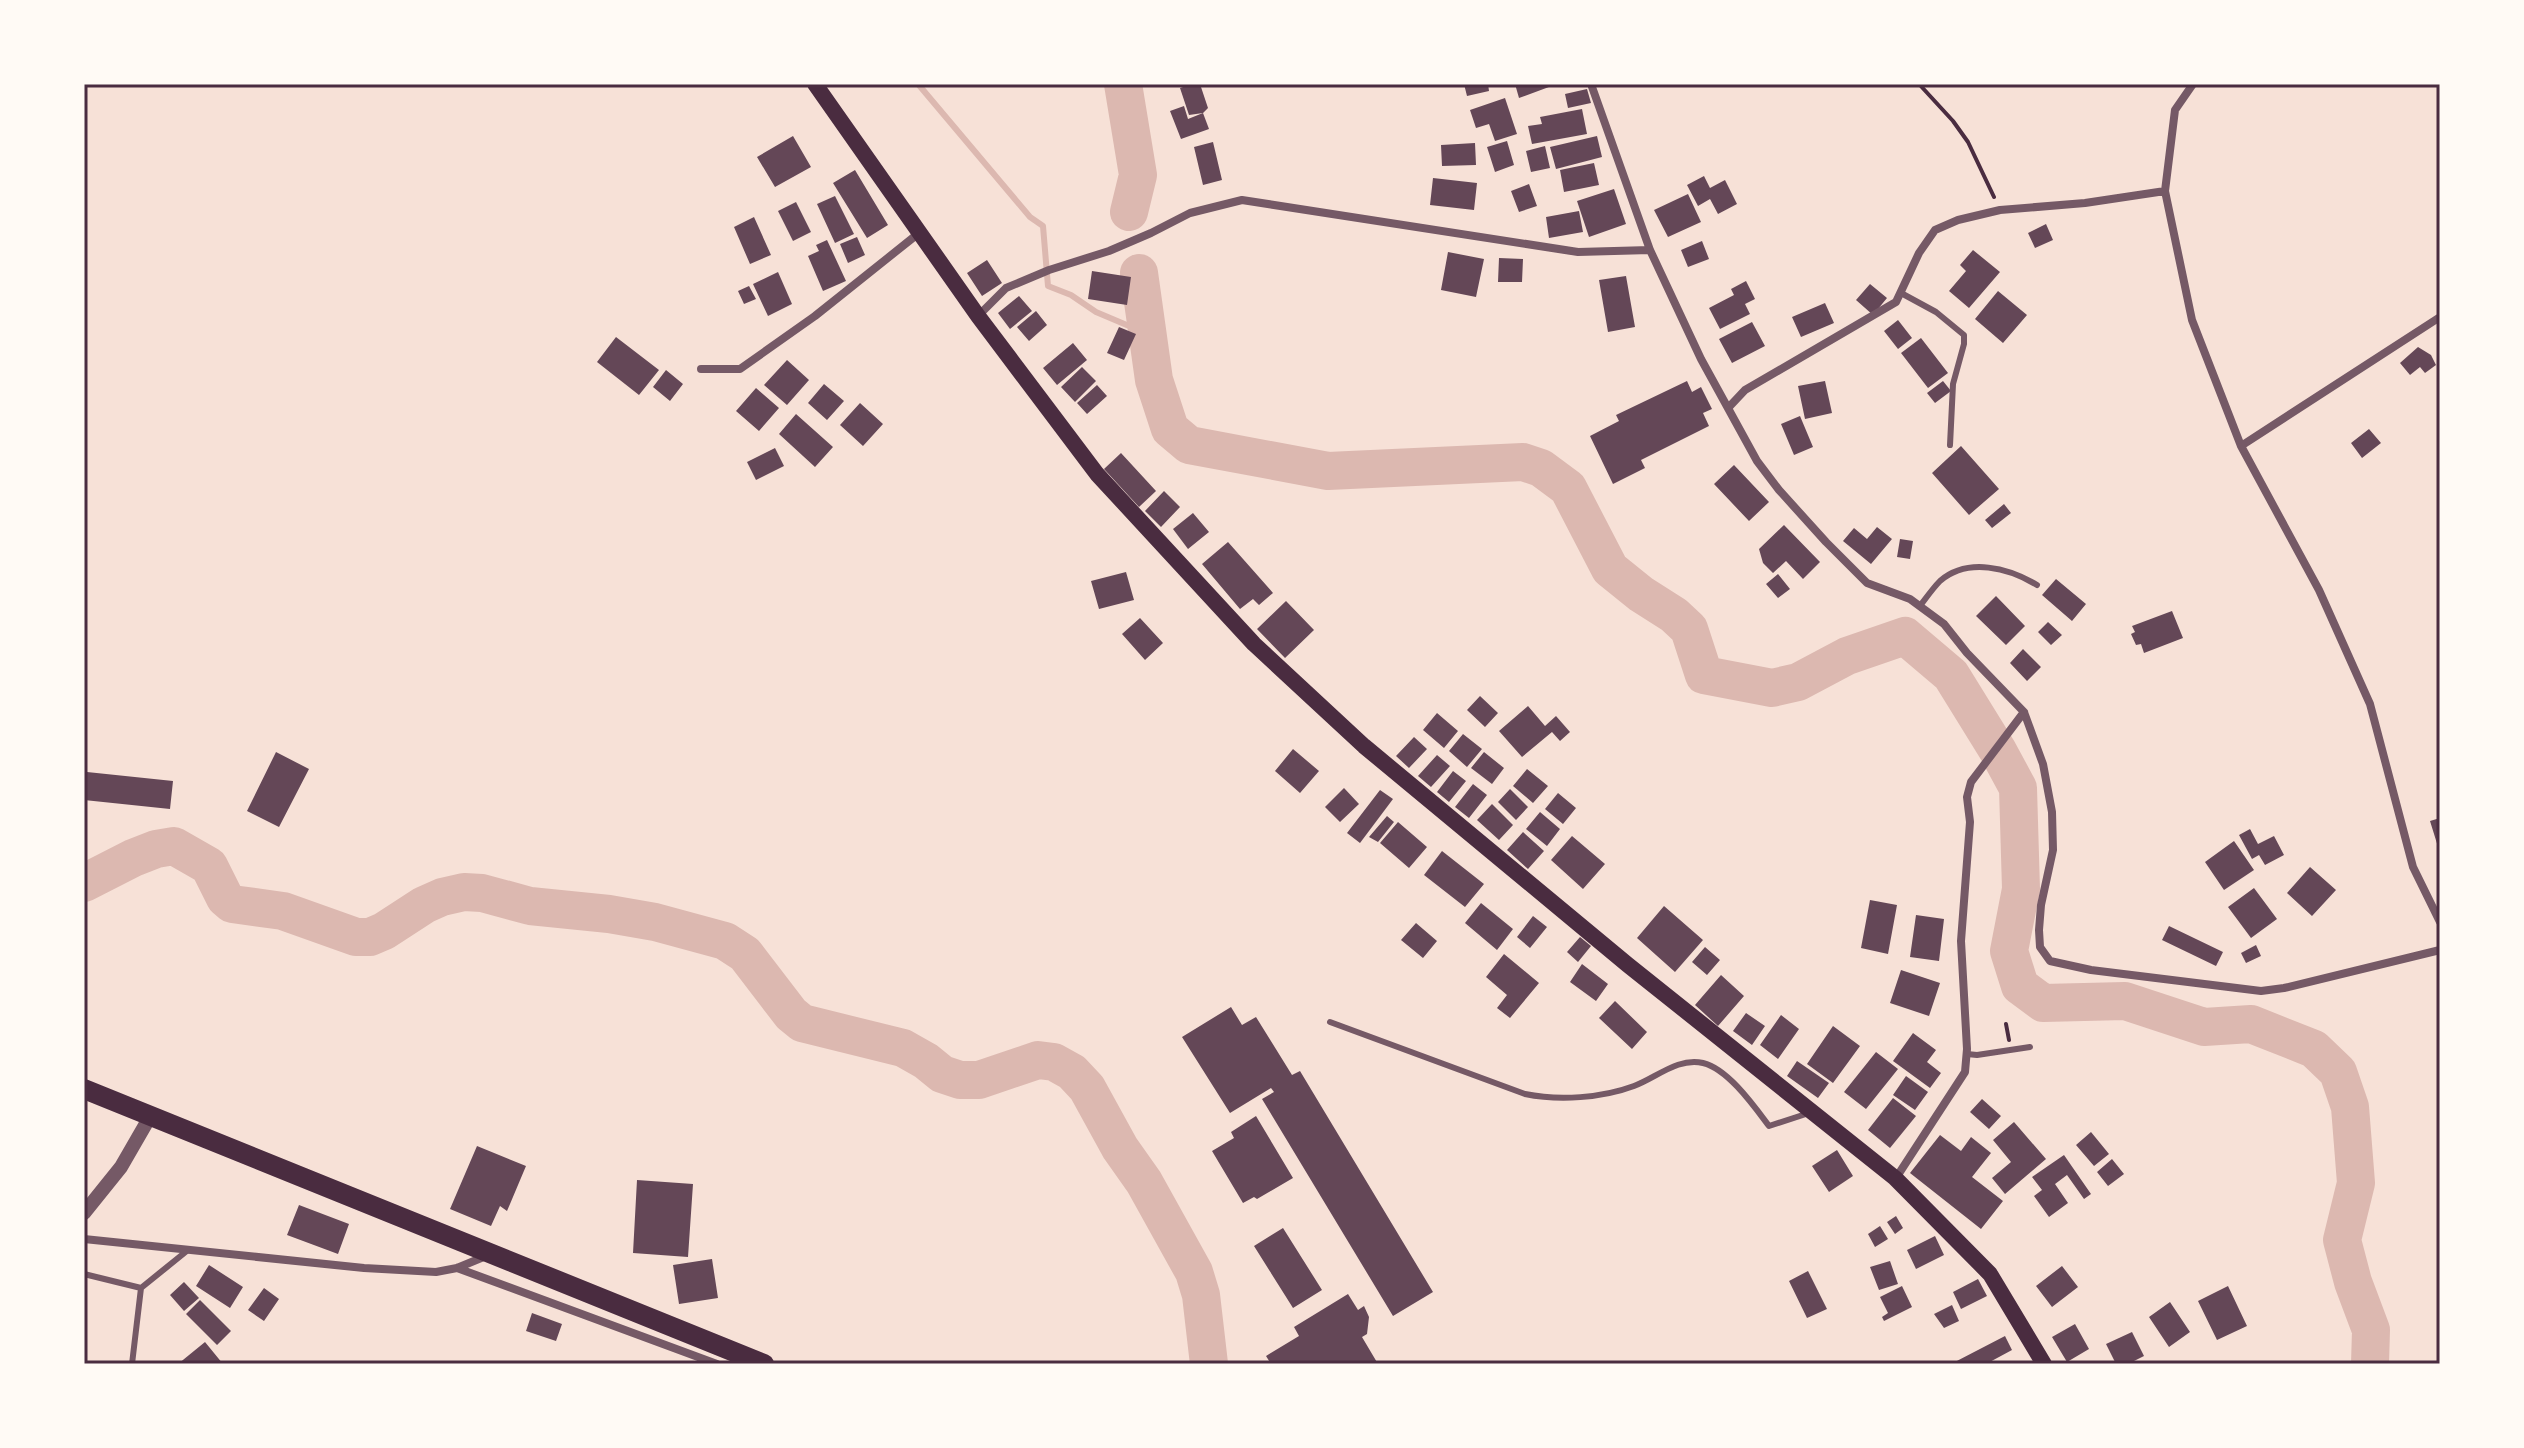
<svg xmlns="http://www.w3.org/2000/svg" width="2524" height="1448" font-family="Rubik,sans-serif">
	<rect width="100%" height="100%" fill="#f7e1d7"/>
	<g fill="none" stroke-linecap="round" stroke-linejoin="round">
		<path stroke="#dcb8b0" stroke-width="6" d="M918 84 1030 217 1043 226 1048 286 1071 295 1096 312 1148 334"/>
		<path stroke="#dcb8b0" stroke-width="38" d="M1123 84 1138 175 1129 212
			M1139 273 1154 380 1170 429 1189 445 1328 471 1523 462 1541 468 1568 488 1610 569 1641 594 1674 615 1689 629 1704 675 1772 688 1798 682 1847 656 1905 636 1951 675 1998 751 2018 788 2021 889 2009 951 2020 986 2043 1003 2125 1001 2204 1027 2251 1024 2314 1049 2338 1072 2350 1107 2356 1183 2342 1240 2353 1282 2371 1330 2370 1364
			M84 883 133 858 156 849 174 846 209 866 225 898 232 904 283 911 356 937H370L384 931 424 905 442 897 464 892 482 893 530 906 609 914 655 922 725 941 745 954 791 1014 802 1023 903 1048 926 1061 942 1074 960 1080H979L1038 1060 1054 1062 1072 1072 1087 1088 1120 1148 1144 1182 1194 1272 1201 1295 1209 1364"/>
	</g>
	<path fill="#644757" d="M1192 84H1200L1208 108 1203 113 1189 115 1180 88Z
		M1464 84H1488L1489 91 1467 96Z
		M1515 84H1557L1519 98Z
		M1587 89 1591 103 1568 108 1565 94Z
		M1505 98 1517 134 1495 141 1489 124 1476 128 1470 110Z
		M1184 106 1188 119 1203 113 1209 129 1181 139 1170 111Z
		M1582 109 1587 134 1532 144 1528 126 1542 124 1540 117Z
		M793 136 811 167 775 187 757 157Z
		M1597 136 1602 157 1556 169 1550 147Z
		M1507 141 1514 165 1495 172 1487 147Z
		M1213 142 1222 180 1203 185 1194 147Z
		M1475 143 1476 165 1442 166 1441 145Z
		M1545 146 1550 168 1531 172 1526 151Z
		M1594 163 1599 185 1564 192 1560 170Z
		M855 170 888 225 867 238 833 183Z
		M1704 176 1710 188 1725 180 1737 204 1718 214 1710 199 1698 206 1687 185Z
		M1433 178 1477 183 1474 210 1430 205Z
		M1529 184 1537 206 1519 212 1511 191Z
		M1614 189 1626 224 1589 237 1577 201Z
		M1688 194 1701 222 1668 237 1654 210Z
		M835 196 854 234 835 243 817 204Z
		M796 202 811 232 793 241 778 211Z
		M1579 211 1583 232 1549 238 1546 217Z
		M754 217 771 255 750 264 734 227Z
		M2046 224 2053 240 2035 248 2028 233Z
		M857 237 865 255 848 263 840 244Z
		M827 240 846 281 823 291 808 256 819 251 816 245Z
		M1702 241 1709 259 1688 267 1681 250Z
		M1973 250 2000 272 1969 308 1949 291 1966 271 1960 265Z
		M1448 252 1484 259 1476 297 1441 290Z
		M1499 258 1523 259 1522 282H1498Z
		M987 260 1002 283 982 296 967 273Z
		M1092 271 1131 277 1127 305 1088 299Z
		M778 272 792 304 768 316 753 284Z
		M1626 276 1635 327 1608 332 1599 280Z
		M1746 281 1755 299 1745 304 1750 314 1720 329 1709 308 1734 295 1731 289Z
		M1870 284 1887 298 1873 315 1856 300Z
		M749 286 756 299 744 304 738 291Z
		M1998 291 2027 315 2003 343 1975 319Z
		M1019 296 1032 311 1010 329 998 313Z
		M1825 303 1834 323 1801 337 1792 317Z
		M1036 311 1047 325 1029 341 1017 327Z
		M1898 320 1912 338 1898 349 1884 331Z
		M1752 322 1765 346 1732 363 1719 339Z
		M1119 327 1136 334 1124 360 1107 353Z
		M616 337 659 370 639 395 597 362Z
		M1921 338 1948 373 1928 388 1901 353Z
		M1073 343 1087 360 1057 385 1043 368Z
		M2418 347 2431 355 2436 365 2425 373 2420 367 2410 375 2400 363Z
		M787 360 809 380 787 405 764 385Z
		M1082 367 1096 381 1075 402 1061 387Z
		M666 370 683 384 670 401 653 387Z
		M1687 381 1692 392 1701 387 1712 409 1703 413 1709 426 1641 460 1645 468 1613 484 1590 436 1619 421 1616 415Z
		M1825 381 1832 413 1805 419 1798 386Z
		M1943 381 1951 391 1935 403 1927 393Z
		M824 384 844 401 827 420 808 403Z
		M1097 385 1107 396 1087 414 1077 403Z
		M756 388 779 408 759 431 736 411Z
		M860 403 883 424 863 446 840 425Z
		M796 414 833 447 815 467 779 434Z
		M1800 416 1813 447 1794 455 1781 424Z
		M2369 429 2381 443 2362 458 2351 443Z
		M1961 446 1999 489 1969 515 1932 473Z
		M775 448 784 466 756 480 747 462Z
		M1121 453 1156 491 1139 507 1104 469Z
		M1734 465 1769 502 1749 521 1714 484Z
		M1164 491 1180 507 1161 527 1145 511Z
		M2004 504 2011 513 1992 528 1985 520Z
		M1193 513 1209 532 1188 549 1173 529Z
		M1784 525 1820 562 1803 579 1786 561 1773 573 1763 563 1759 549Z
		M1877 527 1892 539 1871 564 1843 541 1854 528 1867 539Z
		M1900 539 1913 541 1910 559 1897 557Z
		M1228 542 1273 593 1259 605 1253 599 1240 609 1202 564Z
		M1126 572 1134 600 1099 609 1091 581Z
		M1778 574 1790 589 1778 598 1766 584Z
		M2056 579 2086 604 2072 621 2042 595Z
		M1996 596 2025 626 2006 645 1976 616Z
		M1286 601 1314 630 1285 658 1257 629Z
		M2172 611 2183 638 2144 653 2141 644 2136 645 2131 634 2135 632 2132 626Z
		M1140 618 1163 643 1145 660 1122 634Z
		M2048 622 2062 635 2051 645 2038 632Z
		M2023 649 2041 667 2027 681 2010 663Z
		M1480 696 1498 713 1485 727 1467 710Z
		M1528 706 1545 726 1556 716 1570 732 1560 741 1552 732 1522 757 1499 731Z
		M1437 713 1458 731 1444 748 1423 730Z
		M1463 734 1482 749 1467 767 1449 751Z
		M1414 737 1427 749 1409 768 1396 756Z
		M1293 749 1319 771 1300 793 1275 771Z
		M276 752 309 769 279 827 247 811Z
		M1484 752 1504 768 1492 784 1471 768Z
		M1437 755 1450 766 1431 787 1418 776Z
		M1527 769 1548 786 1533 803 1513 786Z
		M1453 771 1466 781 1449 802 1437 792Z
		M87 772 173 781 170 809 84 800Z
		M1473 784 1487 795 1469 818 1455 807Z
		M1344 788 1359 804 1340 822 1325 807Z
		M1510 789 1528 807 1516 820 1498 802Z
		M1380 790 1393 799 1360 843 1347 833Z
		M1558 793 1576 808 1563 824 1545 809Z
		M1492 804 1513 825 1499 840 1477 820Z
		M1540 812 1560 829 1547 846 1526 829Z
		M1387 816 1394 822 1378 842 1369 837Z
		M2440 818V850H2439L2430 821Z
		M1398 822 1427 847 1409 868 1380 843Z
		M2250 829 2258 844 2274 836 2284 855 2265 865 2259 855 2252 859 2239 835Z
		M1523 832 1544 851 1528 869 1507 850Z
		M1572 836 1605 864 1583 889 1551 860Z
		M2234 841 2254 870 2224 890 2205 862Z
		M1442 851 1484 884 1465 907 1424 875Z
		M2310 867 2336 890 2312 916 2287 893Z
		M2254 888 2277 919 2251 938 2228 907Z
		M1870 900 1897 905 1888 954 1861 948Z
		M1481 903 1513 929 1497 950 1465 923Z
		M1664 906 1703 940 1675 972 1637 938Z
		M1916 915 1944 919 1939 961 1910 957Z
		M1533 916 1547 927 1530 948 1517 937Z
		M1416 923 1437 941 1423 958 1401 940Z
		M2169 926 2223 952 2216 966 2162 940Z
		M1580 937 1591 946 1578 962 1567 952Z
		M2256 945 2261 956 2246 963 2241 953Z
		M1705 947 1720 960 1707 975 1692 962Z
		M1504 954 1539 983 1510 1018 1497 1008 1507 995 1486 977Z
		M1582 964 1608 984 1596 1001 1570 982Z
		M1901 970 1940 983 1929 1016 1890 1003Z
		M1721 975 1744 996 1718 1026 1695 1005Z
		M1615 1001 1647 1032 1632 1049 1599 1018Z
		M1231 1007 1242 1025 1256 1017 1292 1075 1300 1071 1433 1292 1393 1316 1262 1099 1274 1092 1271 1088 1230 1113 1182 1037Z
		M1746 1013 1765 1026 1752 1045 1733 1031Z
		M1781 1015 1799 1029 1778 1059 1760 1045Z
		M1833 1026 1860 1046 1833 1083 1807 1064Z
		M1913 1033 1936 1050 1927 1062 1941 1073 1930 1088 1893 1061Z
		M1876 1052 1898 1069 1866 1109 1844 1092Z
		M1797 1061 1829 1083 1818 1098 1787 1076Z
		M1906 1076 1928 1092 1915 1110 1893 1095Z
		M1893 1098 1916 1116 1890 1148 1868 1130Z
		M1982 1099 2001 1116 1989 1129 1970 1112Z
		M1256 1116 1293 1178 1257 1199 1254 1197 1243 1203 1212 1151 1234 1138 1231 1132Z
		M2014 1122 2046 1159 2005 1194 1992 1178 2011 1162 1993 1140Z
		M2091 1132 2109 1154 2094 1166 2076 1145Z
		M1940 1135 1961 1151 1971 1137 1991 1153 1972 1177 2003 1201 1981 1229 1910 1173Z
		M477 1146 526 1166 507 1211 500 1206 491 1226 450 1209Z
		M1837 1150 1853 1176 1829 1192 1812 1166Z
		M2064 1155 2091 1194 2084 1199 2067 1175 2055 1184 2068 1203 2049 1217 2034 1196 2042 1190 2032 1177Z
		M2112 1159 2124 1174 2108 1186 2097 1172Z
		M637 1180 693 1184 688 1257 633 1253Z
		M299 1205 349 1224 338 1254 287 1235Z
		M1896 1216 1903 1228 1895 1234 1887 1222Z
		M1880 1226 1888 1239 1875 1247 1868 1234Z
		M1283 1228 1322 1290 1293 1308 1254 1246Z
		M1935 1236 1944 1255 1916 1269 1907 1250Z
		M712 1259 718 1298 679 1304 673 1265Z
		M1890 1261 1898 1284 1879 1290 1870 1267Z
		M209 1265 243 1287 230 1308 196 1286Z
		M2062 1266 2078 1287 2052 1307 2036 1286Z
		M1808 1271 1827 1309 1807 1318 1789 1281Z
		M1978 1279 1987 1296 1961 1309 1953 1292Z
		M184 1282 199 1298 184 1311 170 1295Z
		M1902 1286 1912 1307 1884 1321 1882 1317 1888 1313 1880 1297Z
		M2228 1286 2247 1326 2217 1340 2198 1301Z
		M264 1288 279 1299 264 1321 248 1310Z
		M1348 1294 1358 1310 1364 1306 1369 1317 1367 1334 1362 1337 1378 1364H1271L1266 1356 1299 1336 1294 1327Z
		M200 1300 231 1331 217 1345 186 1314Z
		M2170 1302 2190 1332 2169 1347 2149 1317Z
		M1952 1305 1959 1321 1944 1328 1934 1314Z
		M532 1313 562 1324 556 1341 526 1331Z
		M2075 1324 2089 1349 2067 1362 2052 1337Z
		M2132 1332 2144 1356 2128 1364H2116L2106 1344Z
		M2005 1336 2012 1350 1986 1364H1951Z
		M205 1342 223 1364H178Z"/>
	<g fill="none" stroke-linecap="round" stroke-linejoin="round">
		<path stroke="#4a2c40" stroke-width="4" d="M1919 84 1953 121 1968 142 1994 197
			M2006 1024 2009 1040"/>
		<path stroke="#755966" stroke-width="6" d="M1901 293 1936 312 1964 335V344L1953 384 1950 445
			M1920 606C1926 598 1933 588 1940 581 1968 557 2009 568 2037 585
			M1330 1022 1525 1094C1559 1101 1602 1098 1634 1086 1656 1078 1678 1057 1703 1063 1728 1069 1754 1106 1769 1126L1809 1113
			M1967 1054 1977 1055 2030 1047
			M84 1274 141 1288 188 1250
			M132 1364 141 1288"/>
		<path stroke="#755966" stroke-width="8" d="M1591 84 1650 250 1701 359 1757 461 1779 490 1826 542 1867 583 1910 599 1944 624 1967 653 2024 712 2043 764 2052 812 2053 850 2041 905 2039 930 2040 947 2050 961 2091 970 2261 991 2284 988 2440 950
			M2193 84 2175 110 2165 191 2192 320 2241 446 2319 590 2370 704 2413 867 2440 922
			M978 316 1006 288 1049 270 1109 251 1151 233 1190 213 1242 200 1578 252 1650 250
			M701 369H740L815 316 919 233
			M1729 407 1745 390 1896 302 1919 253 1935 230 1958 220 2000 210 2085 203 2165 191
			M2241 446 2440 317
			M1896 1178 1965 1072 1967 1049 1961 941 1970 822 1967 797 1971 782 2024 712
			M84 1239 364 1268 436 1272 457 1268 486 1256
			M457 1268 717 1364"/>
		<path stroke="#755966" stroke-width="14" d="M84 1213 121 1167 151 1115"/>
		<path stroke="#4a2c40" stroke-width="16" d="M815 84 978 316 1097 474 1254 644 1364 746 1628 965 1895 1178 1990 1274 2044 1364"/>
		<path stroke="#4a2c40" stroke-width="20" d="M84 1089 764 1364"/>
	</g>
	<rect width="2524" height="1448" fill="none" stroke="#fffaf5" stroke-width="172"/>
	<rect x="86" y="86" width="2352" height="1276" fill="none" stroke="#4a2c40" stroke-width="3"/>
</svg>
